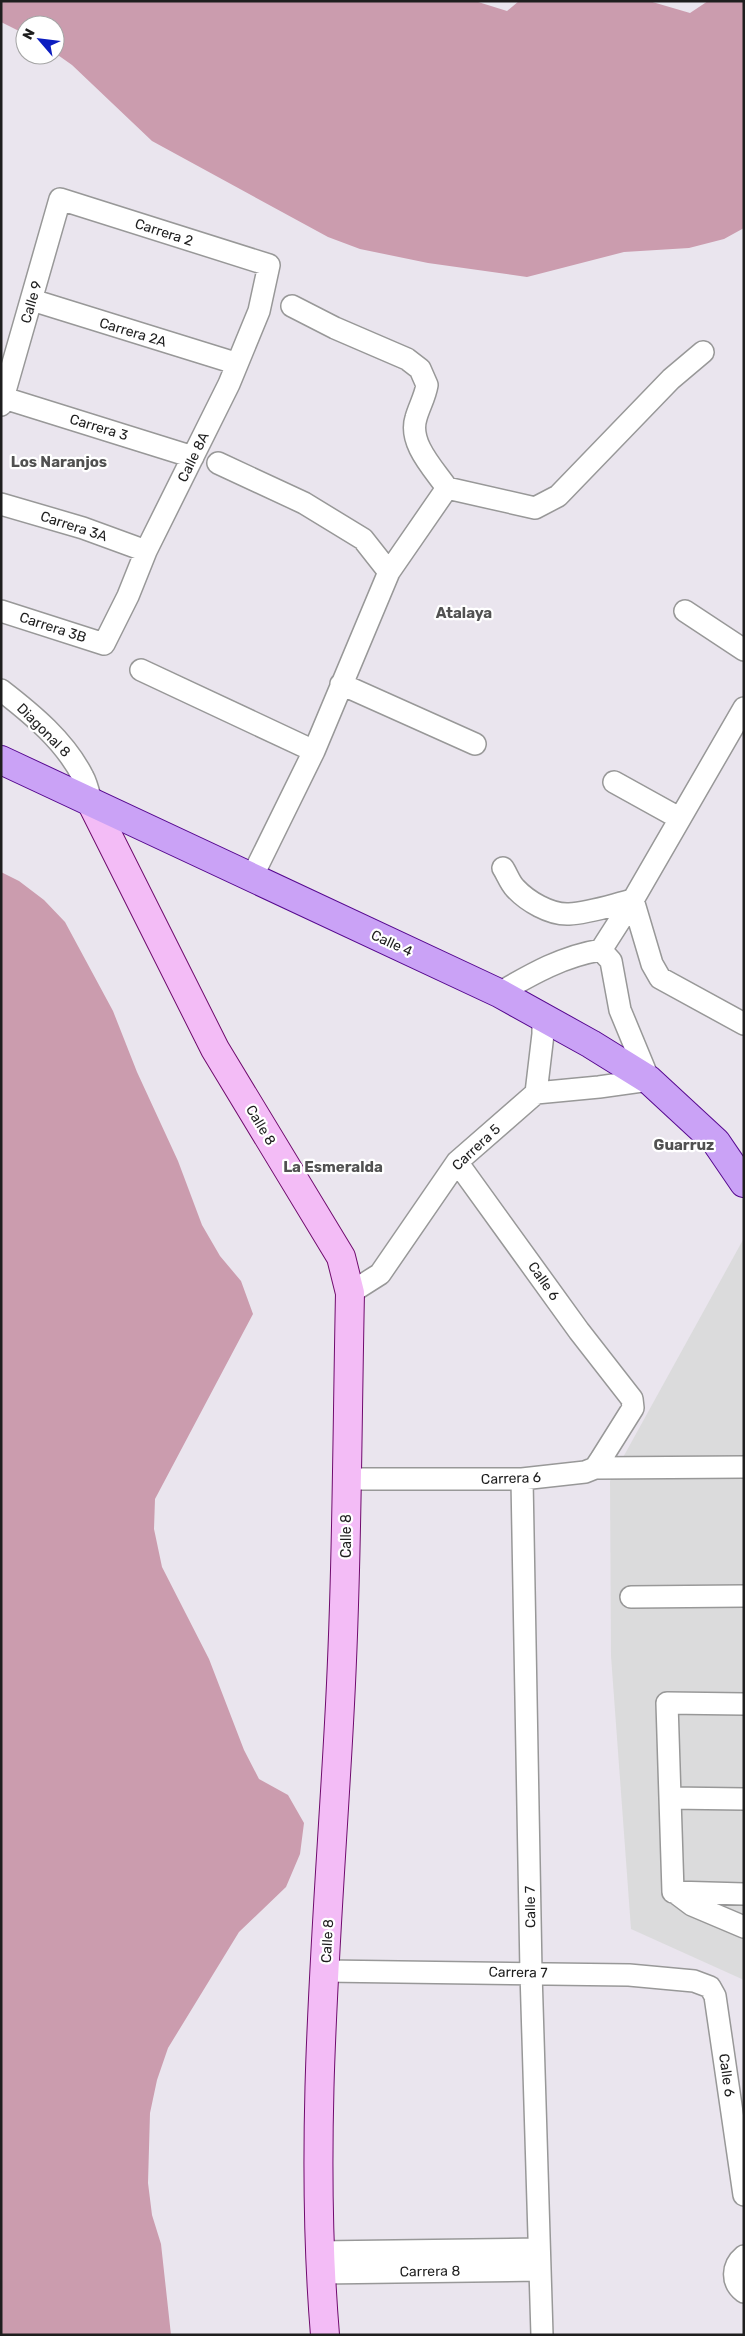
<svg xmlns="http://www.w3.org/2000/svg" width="745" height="2336" font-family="Rubik,sans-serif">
	<rect width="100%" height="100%" fill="#eae5ee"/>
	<path fill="#dbdbdc" d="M744 1238V1980L631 1929 611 1656 610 1481Z"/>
	<path fill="#cb9cae" d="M1 1H475L507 11 519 1H649L690 13 708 1H744V228L724 239 689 248 624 252 527 277 428 263 360 249 328 237 152 141 72 65 55 53V25H25V34L1 22Z
		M1 872 19 881 44 900 65 922 113 1011 137 1072 178 1161 202 1225 220 1256 241 1281 253 1314 155 1499 154 1529 162 1567 209 1659 244 1750 259 1779 288 1795 304 1823 300 1854 286 1887 239 1932 168 2048 157 2080 150 2113 148 2183 152 2215 161 2244 171 2335H1Z"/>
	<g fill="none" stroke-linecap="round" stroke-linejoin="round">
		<g stroke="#989898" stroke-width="24">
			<path id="street" d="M32 300 235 363
				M292 306 335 328 407 359 420 369 427 385C425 397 419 407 416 418 408 443 434 469 447 488L535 508 558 496 671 379 703 352
				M4 398 193 457
				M1 405 60 199 269 265 259 311 229 384 146 551 128 596 104 644 1 611
				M218 463 304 503 363 539 389 572
				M1 504 83 528 146 551
				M685 611 744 650
				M141 670 314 751
				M341 684 475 744
				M1 690C32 714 65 741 83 777 87 784 89 794 91 802
				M614 782 679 818
				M503 868C507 874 510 883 515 888 527 901 550 915 569 914 589 913 612 905 633 900L652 964 660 978 744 1024
				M252 877 314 751 389 572 447 488
				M499 993C532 974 563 956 601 950L633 900 744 708
				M536 1093 543 1034V1019
				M350 1293 380 1274 457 1162 536 1093 599 1087 649 1080 620 1010 611 961 601 950
				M595 1468 744 1467
				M346 1479H522L585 1472 595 1468 601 1459 633 1408 632 1399 579 1331 457 1162
				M522 1479 531 1972 542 2335
				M631 1597 744 1596
				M744 1704 667 1703 670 1798 744 1799
				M670 1798 673 1892 744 1894
				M676 1893 692 1905 744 1927
				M325 1971 629 1975 694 1981 710 1987 715 1996 744 2195
				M319 2252 538 2249
				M744 2256C732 2266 731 2282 744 2292
				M320 2273 539 2270"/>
		</g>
		<g stroke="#6f0b6d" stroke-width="30">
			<path id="secondary" d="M91 802 215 1049 341 1257 350 1293C347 1437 347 1580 339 1723 328 1926 308 2131 325 2335"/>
		</g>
		<g stroke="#56098f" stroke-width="30">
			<path id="primary" d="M1 760 499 993 591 1044 649 1080 716 1142 744 1183"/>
		</g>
		<use href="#street" stroke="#fff" stroke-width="21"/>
		<use href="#secondary" stroke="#f3bcf6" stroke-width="28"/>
		<use href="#primary" stroke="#caa2f6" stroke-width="28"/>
	</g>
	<g text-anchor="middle" stroke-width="4.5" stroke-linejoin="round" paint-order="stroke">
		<g font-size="14" fill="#1e1e1e" stroke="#fff">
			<text transform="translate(164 232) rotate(18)" y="5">Carrera 2</text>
			<text transform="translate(31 302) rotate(-74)" y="5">Calle 9</text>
			<text transform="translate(133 332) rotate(17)" y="5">Carrera 2A</text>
			<text transform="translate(99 427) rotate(17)" y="5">Carrera 3</text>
			<text transform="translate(193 457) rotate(-64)" y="5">Calle 8A</text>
			<text transform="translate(74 526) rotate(18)" y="5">Carrera 3A</text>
			<text transform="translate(53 627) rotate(18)" y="5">Carrera 3B</text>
			<text transform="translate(44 730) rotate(45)" y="5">Diagonal 8</text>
			<text transform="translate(392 943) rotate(25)" y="5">Calle 4</text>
			<text transform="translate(261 1125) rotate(59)" y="5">Calle 8</text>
			<text transform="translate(476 1147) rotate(-43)" y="5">Carrera 5</text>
			<text transform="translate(544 1281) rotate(55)" y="5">Calle 6</text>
			<text transform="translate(511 1478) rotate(-2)" y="5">Carrera 6</text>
			<text transform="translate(346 1536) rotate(-90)" y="5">Calle 8</text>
			<text transform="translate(530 1907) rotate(-91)" y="5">Calle 7</text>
			<text transform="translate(327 1941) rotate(-87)" y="5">Calle 8</text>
			<text transform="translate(518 1972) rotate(1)" y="5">Carrera 7</text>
			<text transform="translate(727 2075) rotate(82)" y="5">Calle 6</text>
			<text transform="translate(430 2271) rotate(-1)" y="5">Carrera 8</text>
		</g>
		<g font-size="15" font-weight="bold" fill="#515151" stroke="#fff">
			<text x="59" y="467">Los Naranjos</text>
			<text x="464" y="618">Atalaya</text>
			<text x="684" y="1150">Guarruz</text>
			<text x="333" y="1172">La Esmeralda</text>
		</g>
	</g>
	<rect width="745" height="2336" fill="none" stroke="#1e1e1e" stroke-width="5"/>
	<g transform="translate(40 40) rotate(298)"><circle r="24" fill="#ffffff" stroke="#a5a5a5"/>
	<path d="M0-4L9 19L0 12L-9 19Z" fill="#0c1dc0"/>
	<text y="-8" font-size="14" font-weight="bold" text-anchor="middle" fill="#1e1e1e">N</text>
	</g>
</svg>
